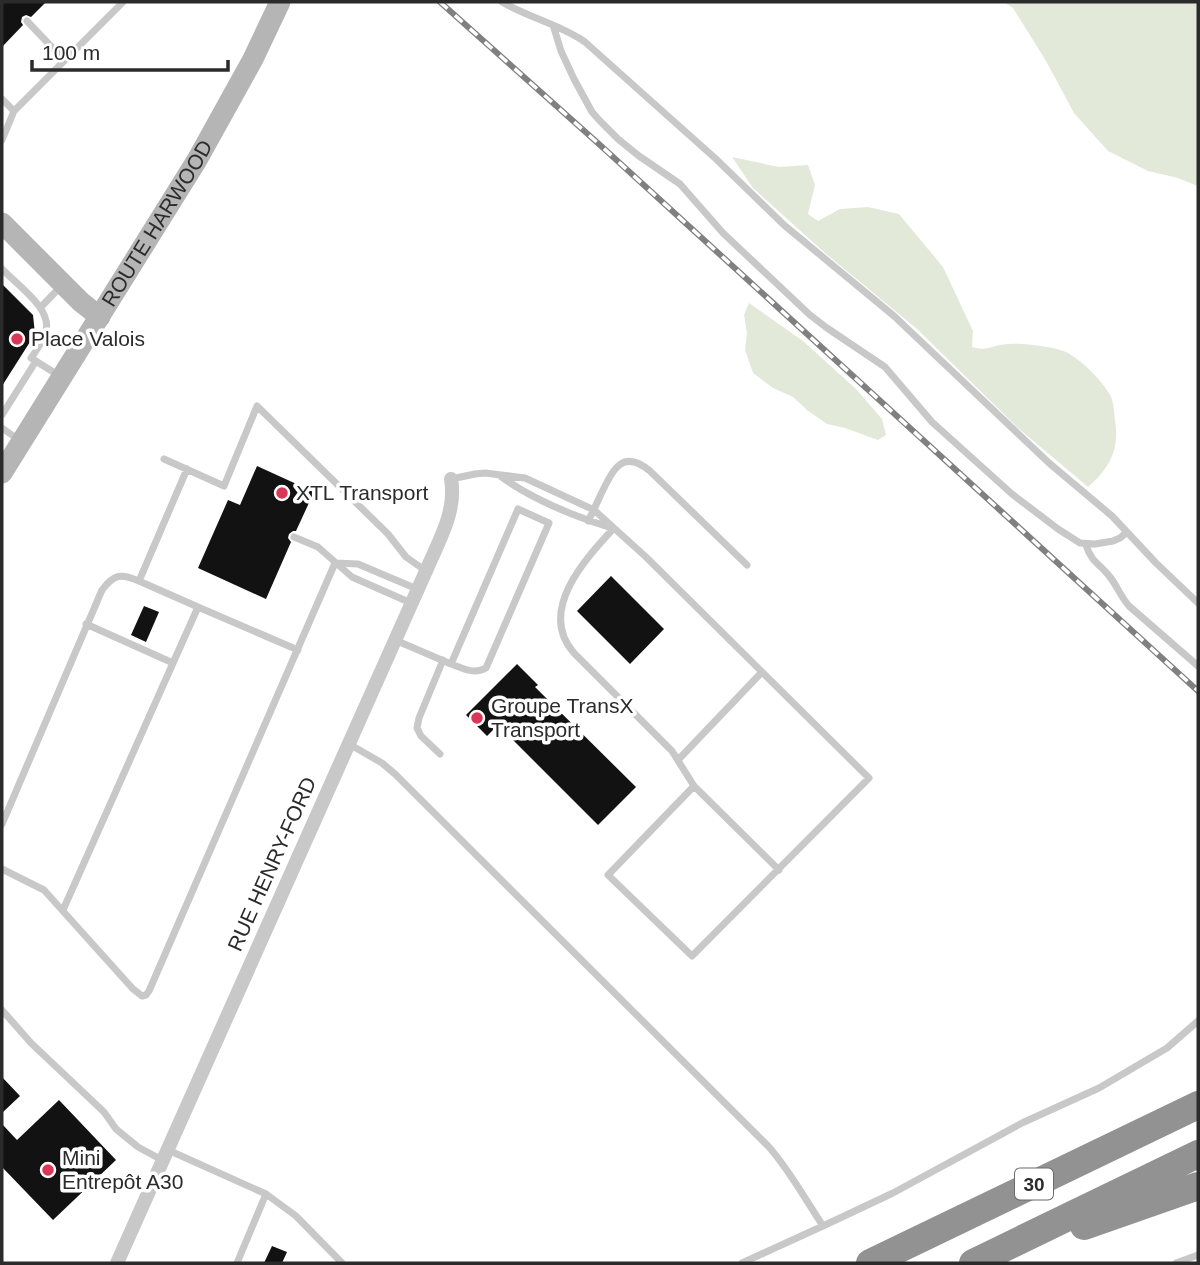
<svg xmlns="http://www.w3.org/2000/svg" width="1200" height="1265" font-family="Helvetica,sans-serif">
	<rect width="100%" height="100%" fill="#fff"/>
	<path fill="#e3e9d9" d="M1004 2H1198V186L1178 178 1148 171 1108 151 1074 113 1046 61 1013 8Z
		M732 157 779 167 808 165 815 185 808 214 818 221 840 209 868 207 899 214 943 267 973 331 972 347C988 352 994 344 1009 344 1022 343 1057 347 1068 353 1082 361 1102 380 1110 395 1114 402 1114 413 1115 421 1120 449 1109 469 1088 487L1018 428 917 329 825 253 753 188Z
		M749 303 803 341 856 389 882 419 886 435 878 440 845 428 827 424 807 410 793 397 773 388 753 373 745 350 747 333 744 315Z"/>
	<path fill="#121212" d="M2 2H46L31 17 26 15 22 17 21 22 23 25 2 47Z
		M2 284 33 315 35 334 2 386Z
		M257 466 314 492 296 531H293L289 534 288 538 291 542 266 599 198 568 228 500 240 505Z
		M611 576 664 629 630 664 577 611Z
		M144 606 159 612 146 642 131 635Z
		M517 664 538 685 535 687 636 787 598 825 498 725 487 736 466 715Z
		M2 1077 20 1096 2 1113Z
		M59 1100 116 1160 53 1220 2 1167V1124L17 1140Z
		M272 1246 287 1252 282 1263H264Z"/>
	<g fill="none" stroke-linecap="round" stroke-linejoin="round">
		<path stroke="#c8c8c8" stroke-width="7" d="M502 2C529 18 559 24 585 42L716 159 784 225 894 316 1049 463 1112 516 1156 563 1198 603
			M27 21 64 60
			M553 25 561 51 574 79 592 112 600 121 618 139 639 156 680 184 723 233 810 315 827 328 885 367 932 422 1012 494 1058 529 1080 543 1095 544 1113 541 1120 538 1127 532
			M2 99 14 111
			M2 140 14 111 123 2
			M2 269C17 285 55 310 45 334 42 343 36 351 31 358L58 375
			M41 307 62 285
			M2 415 36 361
			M2 428 19 440
			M164 459 224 486 257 406 388 534 406 557 426 571
			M187 469 139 581 198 607
			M500 476C533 500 573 516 612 528
			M451 479 475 474 485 473 525 478 594 510 646 557 869 778 692 956 608 875 694 786 779 870
			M588 521C593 512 597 503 601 494 613 470 622 448 650 471L747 565
			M614 528C585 559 537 611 574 653L672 751 694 786
			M294 537 318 547 352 577 411 603
			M1086 545C1091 562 1100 564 1110 577 1117 586 1121 597 1129 606L1198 666
			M336 563 358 564 417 589
			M86 624 173 663
			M395 640 451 664C462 668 474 675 486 668L549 523 518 509 451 664
			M349 744 382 763 395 774 769 1147C790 1171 805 1199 823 1226L742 1263
			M440 754 421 736 417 728 419 718 443 660
			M678 760 762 672
			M2 824 102 590C114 574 121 573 139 581
			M2 869 44 890 133 989 142 996 146 995 149 991 335 563
			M63 910 198 607 298 650
			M2 1010 31 1043 104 1112 116 1129 138 1147 162 1160
			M168 1150 266 1194 237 1263
			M266 1194 296 1216 342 1263
			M823 1226 893 1193 1022 1123 1099 1088 1167 1048 1198 1021
			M1176 1263 1198 1255"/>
		<path stroke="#c8c8c8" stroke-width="14" d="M117 1263 426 571C438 542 457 512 451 479"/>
		<g stroke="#b5b5b5" stroke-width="21">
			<path d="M2 223 81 302 100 317"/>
			<path id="s1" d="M2 473 197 160 253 59 280 2"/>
		</g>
		<path stroke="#929292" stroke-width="28" d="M1084 1226 1198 1186
			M870 1263 1198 1105
			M973 1263 1198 1154"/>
		<g stroke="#808080" stroke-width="6">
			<path id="rail" d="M440 2 600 145 1198 691"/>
		</g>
		<use href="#rail" stroke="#fff" stroke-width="3.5" stroke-dasharray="10" stroke-linecap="butt"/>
	</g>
	<g fill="#da3657" stroke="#fff" stroke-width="2.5">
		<circle cx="17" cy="339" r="7"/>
		<circle cx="282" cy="493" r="7"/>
		<circle cx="477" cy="718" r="7"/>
		<circle cx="48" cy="1170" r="7"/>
	</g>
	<g text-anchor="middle" stroke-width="7" stroke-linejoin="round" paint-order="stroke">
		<rect fill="#fff" stroke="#6b6b6b" stroke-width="2" x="1015" y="1168.5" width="38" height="31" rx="5"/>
		<g font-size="19" font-weight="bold" fill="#2b2b2b">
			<text x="1034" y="1191">30</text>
		</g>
		<g font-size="21" fill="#2b2b2b" stroke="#fff">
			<text dy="7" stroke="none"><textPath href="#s1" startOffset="294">ROUTE HARWOOD</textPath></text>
			<text transform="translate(272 864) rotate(-66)" y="7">RUE HENRY-FORD</text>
		</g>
		<g font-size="21" fill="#2b2b2b" stroke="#fff" text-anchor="start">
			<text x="31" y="346">Place Valois</text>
			<text x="296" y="500">XTL Transport</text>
			<text x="491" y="713">Groupe TransX<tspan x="491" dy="24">Transport</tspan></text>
			<text x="62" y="1165">Mini<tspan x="62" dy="24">Entrepôt A30</tspan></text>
		</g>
	</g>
	<rect width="1200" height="1265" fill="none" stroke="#2b2b2b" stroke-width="7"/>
	<path d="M32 60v10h196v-10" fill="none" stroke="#2b2b2b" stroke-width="3.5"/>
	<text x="42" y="60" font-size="21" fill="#2b2b2b" stroke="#ffffff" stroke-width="5" paint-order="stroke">100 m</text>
</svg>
